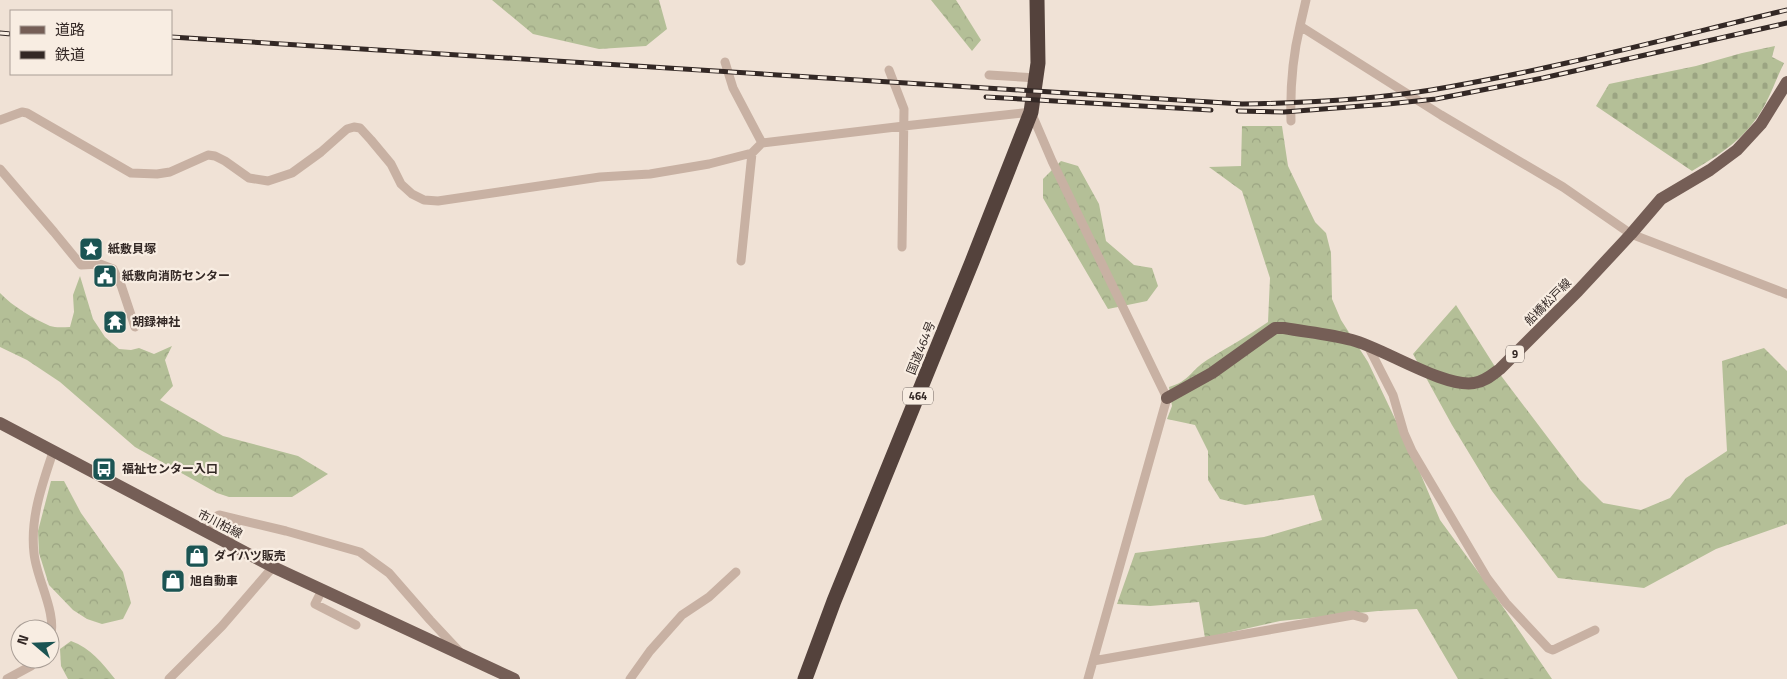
<svg xmlns="http://www.w3.org/2000/svg" width="1787" height="679" font-family="'Titillium Web','Noto Sans JP',sans-serif">
	<defs>
		<pattern id="forest-crowns" width="20" height="18" patternUnits="userSpaceOnUse" patternTransform="scale(1.25)"><rect width="20" height="18" fill="#b4bf97"/><path d="M2 6a3 3 0 1 1 6 0M12 15a3 3 0 1 1 6 0" fill="none" stroke="#9ba482"/></pattern>
		<pattern id="cemetery-stones" width="16" height="16" patternUnits="userSpaceOnUse" patternTransform="scale(1.25)"><rect width="16" height="16" fill="#b4bf97"/><path d="M2 7V4a2 2 0 0 1 4 0v3zM10 15v-3a2 2 0 0 1 4 0v3z" fill="#9ba482"/></pattern>
	</defs>
	<rect width="100%" height="100%" fill="#f0e2d6"/>
	<path fill="url(#forest-crowns)" d="M492 0H659L667 29 646 46 599 49 533 34Z
		M931 0H956L981 40 972 51Z
		M1242 126H1282L1288 166 1315 222 1326 233 1331 253 1332 299 1341 320 1368 362 1416 463 1440 520 1490 588 1552 679H1458L1417 609 1378 611 1280 621 1205 638 1199 602 1150 606 1117 604 1135 553 1264 537 1322 520 1314 495 1245 505 1220 499 1208 480V451L1195 425 1167 419 1172 406 1169 387C1190 381 1191 370 1207 360 1228 347 1248 336 1268 322L1270 278 1242 191 1209 167 1241 166Z
		M1061 161 1078 166 1099 204 1106 241 1134 265 1152 268 1158 286 1147 301 1108 309 1043 198V179Z
		M80 276 93 319 105 337 119 349 131 350 139 348 154 354 172 346 165 360 173 386 160 400 223 436 298 456 328 474 292 497H229L217 493 135 447 60 382 27 360 0 347V293C12 306 34 319 50 326 56 328 64 327 70 327L74 312 73 295Z
		M1456 305 1499 373 1580 480 1603 503 1641 510 1670 498 1686 478 1727 451 1722 361 1764 348 1787 371V524L1716 549 1644 588 1558 578 1492 491 1452 425 1413 354Z
		M51 481H64L81 513 123 572 131 603 123 619 102 624 87 619 73 610 49 585 39 553 38 531Z
		M71 641C91 648 102 663 115 679H68L61 666 60 649Z"/>
	<path fill="url(#cemetery-stones)" d="M1775 46 1772 57 1784 63C1776 79 1770 98 1760 113 1743 140 1719 155 1692 171L1596 106 1609 84 1696 66 1742 53Z"/>
	<g fill="none" stroke-linecap="round" stroke-linejoin="round">
		<path stroke="#c8b1a3" stroke-width="9" d="M1306 0 1300 26 1441 115 1563 187 1631 234 1787 294
			M725 62 733 88 762 143 904 126 1031 112 1052 161 1167 398 1088 679
			M889 70 904 109 902 247
			M989 75 1037 78
			M0 120 22 112 27 113 131 173 157 174 170 172 208 155 215 156 225 161 249 178 268 181 292 173 321 152 347 129 354 127 360 128 371 140 391 164 401 184 412 194 424 200 438 201 600 177 650 174 709 164 752 153 762 143
			M1291 121C1290 88 1292 59 1300 26
			M0 169 54 232 81 265 100 264 113 269 121 285 135 327
			M741 261 752 153
			M1368 346 1393 395 1404 433 1412 451 1487 578 1506 603 1548 648 1553 650 1595 630
			M205 532 213 518 219 515 286 531 360 552 389 573 430 620 459 651
			M232 536 238 520
			M322 590 315 604 356 625
			M50 639C58 613 36 579 34 553 30 518 42 485 53 452
			M1093 661 1353 615 1364 618
			M7 679 31 666 37 659
			M169 679 222 626 273 567
			M630 679 650 651 682 615 709 597 736 572"/>
		<path stroke="#755e56" stroke-width="12" d="M1167 398 1212 373 1275 328H1284C1306 332 1330 334 1352 340 1383 348 1444 388 1474 383 1484 382 1492 375 1500 369L1578 291 1631 234 1661 199 1710 170 1737 150 1761 124 1787 82
			M0 423 273 567 514 679"/>
		<path stroke="#54423c" stroke-width="15" d="M805 679 834 601 972 262 1031 112 1038 63 1037 0"/>
		<g stroke="#332825" stroke-width="5">
			<path id="rail" d="M0 33 11 34
				M171 37 1242 104C1305 103 1369 100 1431 90 1551 70 1669 38 1787 10
				M986 97 1211 110
				M1238 111 1284 112 1388 104 1436 99 1543 78 1787 23"/>
		</g>
		<use href="#rail" stroke="#f8ede2" stroke-width="3" stroke-dasharray="9" stroke-linecap="butt"/>
	</g>
	<defs>
		<g id="sight-square" transform="scale(1.25)"><rect x="-9" y="-9" width="18" height="18" rx="4" fill="#1b5453" stroke="#f8ede2"/><path d="M0-6L1.8-2.2L6-1.7L2.9 1.2L3.7 5.4L0 3.3L-3.7 5.4L-2.9 1.2L-6-1.7L-1.8-2.2Z" fill="#fff"/></g>
		<g id="civic-square" transform="scale(1.25)"><rect x="-9" y="-9" width="18" height="18" rx="4" fill="#1b5453" stroke="#f8ede2"/><path d="M-.6-6.5H3V-4.5H.6V-3L4-1V1h2V6H-6V1h2V-1L-.6-3ZM-1.2 2.5V6h2.4V2.5Z" fill="#fff"/></g>
		<g id="temple-square" transform="scale(1.25)"><rect x="-9" y="-9" width="18" height="18" rx="4" fill="#1b5453" stroke="#f8ede2"/><path d="M0-6L5-2H3V0L6.5 2.5H4V6H1.5V3h-3V6H-4V2.5H-6.5L-3 0V-2H-5Z" fill="#fff"/></g>
		<g id="bus-square" transform="scale(1.25)"><rect x="-9" y="-9" width="18" height="18" rx="4" fill="#1b5453" stroke="#f8ede2"/><path d="M-5-6H5V4H4V6H2V4H-2V6H-4V4H-5ZM-3.5-4V0h7V-4ZM-3.5 1.2v1.5H-2V1.2ZM2 1.2v1.5H3.5V1.2Z" fill="#fff"/></g>
		<g id="shop-square" transform="scale(1.25)"><rect x="-9" y="-9" width="18" height="18" rx="4" fill="#1b5453" stroke="#f8ede2"/><path d="M-5-2.5h2.3a2.7 3.5 0 0 1 5.4 0H5L5.5 6h-11ZM-1.5-2.5h3a1.5 2.3 0 0 0-3 0Z" fill="#fff"/></g>
	</defs>
	<g fill-rule="evenodd">
		<use href="#sight-square" x="91" y="249"/>
		<use href="#civic-square" x="105" y="276"/>
		<use href="#temple-square" x="115" y="322"/>
		<use href="#bus-square" x="104" y="469"/>
		<use href="#shop-square" x="197" y="556"/>
		<use href="#shop-square" x="173" y="581"/>
	</g>
	<g text-anchor="middle" stroke-width="4.5" stroke-linejoin="round" paint-order="stroke">
		<g fill="#f8ede2" stroke="#6e635e" stroke-width="1">
			<rect x="1506" y="345.5" width="18" height="17" rx="4"/>
			<rect x="903" y="387.5" width="30" height="17" rx="4"/>
		</g>
		<g font-size="11" font-weight="bold" fill="#332825">
			<text x="1515" y="358">9</text>
			<text x="918" y="400">464</text>
		</g>
		<g font-size="12" font-weight="bold" fill="#332825" stroke="#f8ede2" text-anchor="start">
			<text x="108" y="253">紙敷貝塚</text>
			<text x="122" y="280">紙敷向消防センター</text>
			<text x="132" y="326">胡録神社</text>
			<text x="122" y="473">福祉センター入口</text>
			<text x="214" y="560">ダイハツ販売</text>
			<text x="190" y="585">旭自動車</text>
		</g>
		<g font-size="12" fill="#332825" stroke="#f8ede2">
			<text transform="translate(1548 302) rotate(-45)" y="4">船橋松戸線</text>
			<text transform="translate(921 348) rotate(-68)" y="4">国道464号</text>
			<text transform="translate(220 524) rotate(27)" y="4">市川柏線</text>
		</g>
	</g>
	<rect x="10" y="10" width="162" height="65" fill="#f8ede2" stroke="#a99e96"/>
	<rect x="20" y="26" width="25" height="8" fill="#755e56" stroke="#a99e96"/>
	<text x="55" y="35" font-size="15" fill="#332825">道路</text>
	<rect x="20" y="51" width="25" height="8" fill="#332825" stroke="#a99e96"/>
	<text x="55" y="60" font-size="15" fill="#332825">鉄道</text>
	<g transform="translate(35 644) rotate(289)"><circle r="24" fill="#f8ede2" stroke="#a99e96"/>
	<path d="M0-4L9 19L0 12L-9 19Z" fill="#1b5453"/>
	<text y="-8" font-size="14" font-weight="bold" text-anchor="middle" fill="#332825">N</text>
	</g>
</svg>
